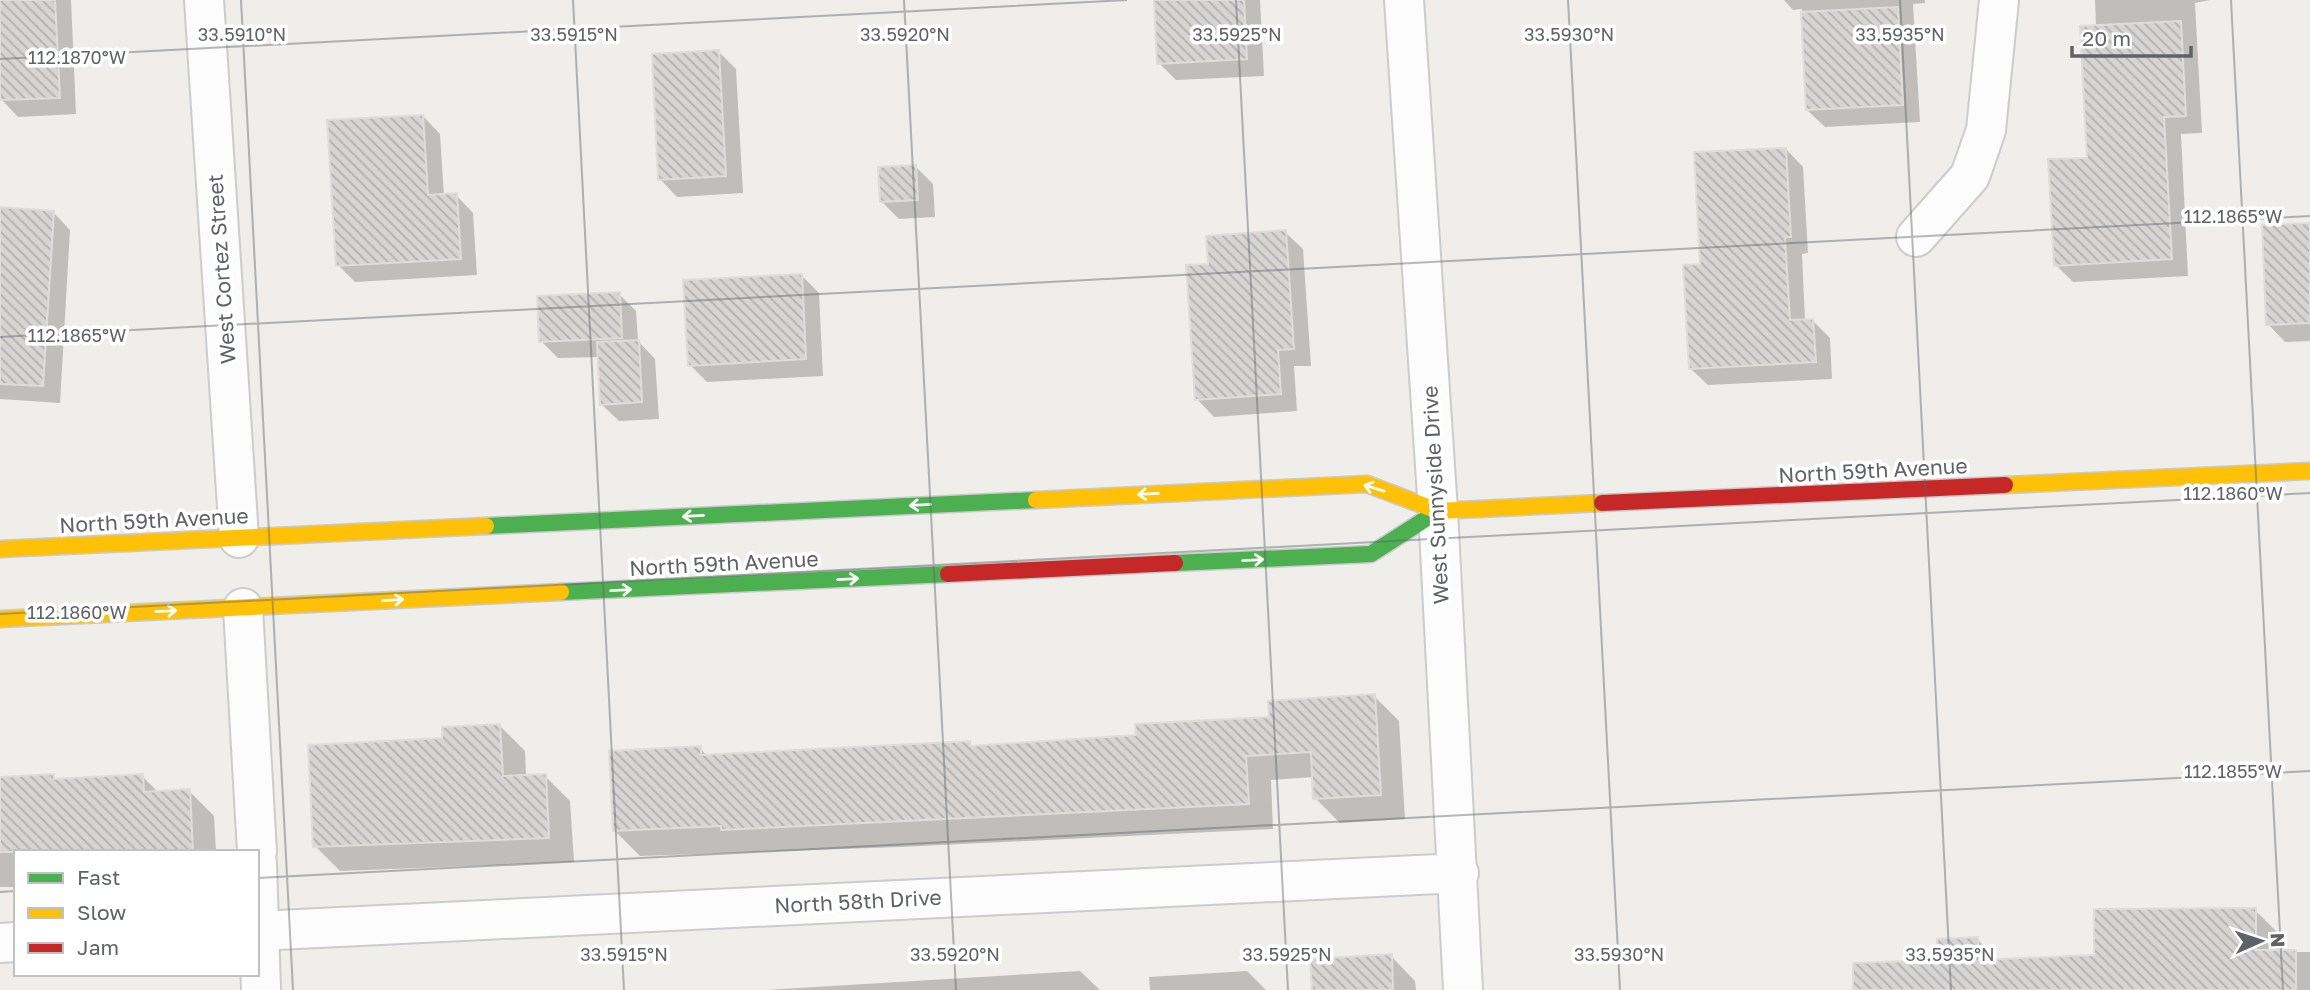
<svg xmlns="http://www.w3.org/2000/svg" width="2310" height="990" font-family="'Golos Text',sans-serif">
	<defs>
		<pattern id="building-back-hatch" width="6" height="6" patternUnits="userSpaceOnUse" patternTransform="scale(1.75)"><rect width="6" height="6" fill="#d6d5d3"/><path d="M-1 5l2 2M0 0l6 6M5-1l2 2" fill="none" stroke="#b1b0af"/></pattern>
	</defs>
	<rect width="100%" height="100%" fill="#efeeea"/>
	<path fill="#0003" d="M0 0H71L76 114 18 117 1 99Z
		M1156 0H1260L1264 76 1176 80 1159 63Z
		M1784 0H1925V3L1913 4 1920 122 1825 127 1807 110 1802 9 1793 10Z
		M2095 0H2210L2195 3 2202 133 2181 134 2188 276 2073 282 2056 265 2089 159 2096 27Z
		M718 51 736 69 743 193 677 197 660 179Z
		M423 116 440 134 444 196 456 195 473 213 477 275 355 282 338 265Z
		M1786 149 1803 167 1808 253 1802 254 1805 321H1813L1830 338 1832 379 1708 385 1690 368 1702 265Z
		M916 167 933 184 935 217 899 219 881 201Z
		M0 209 53 212 70 230 60 403 0 399Z
		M2310 225V341L2285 342 2268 324Z
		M1285 232 1303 249 1311 366H1294L1297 411 1214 417 1197 399 1210 266Z
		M801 275 819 293 823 376 707 382 690 365Z
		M619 294 636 311 638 341 655 359 659 419 619 421 601 404 599 357 558 358 541 341Z
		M1374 696 1399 721 1405 819 1340 823 1315 798 1314 777 1271 780 1273 829 901 847 640 856 615 831 700 748 708 757 969 743 973 747 1138 737 1271 718Z
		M500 726 525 751 526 777 545 776 570 801 574 862 340 871 315 846 444 739Z
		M53 776 57 780 142 776 159 793 189 791 214 816 216 852H16V887H0V778Z
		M2255 910 2283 938V952H2310V990H1887L1977 939 1999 961 2096 957Z
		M1391 956 1415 981 1416 990H1314Z
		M1080 971 1100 990H765Z
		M1247 971 1266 990H1150L1149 977Z"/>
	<path fill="url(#building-back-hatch)" stroke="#deddd9" stroke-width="2" d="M0 0H55L60 98 0 100Z
		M1154 0H1244L1247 59 1157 64Z
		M1898 7 1903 105 1806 110 1801 12Z
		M2181 21 2186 116 2164 117 2172 259 2054 266 2048 159 2087 158 2080 26Z
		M719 50 726 176 658 180 652 54Z
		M423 115 428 195 457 193 461 259 336 266 327 120Z
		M1786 148 1791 237H1785L1790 320 1813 319 1816 362 1689 369 1683 265 1700 264 1694 152Z
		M916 165 918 200 880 202 878 167Z
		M0 207 54 211 43 386 0 384Z
		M2310 223V323L2266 325 2262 225Z
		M1286 230 1294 349 1278 350 1281 394 1195 400 1186 265 1208 264 1206 236Z
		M802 274 806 359 688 366 683 280Z
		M620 292 622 338 539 342 537 296Z
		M639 340 642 402 600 405 597 342Z
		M1375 694 1381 795 1313 799 1311 752 1246 756 1249 804 721 830V826L613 831 609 751 701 746V755L970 741V746L1136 735 1135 724 1269 717 1268 701Z
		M500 724 503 776 546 774 549 838 313 847 308 745 442 738V727Z
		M54 774V779L143 774 144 792 190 789 193 852H0V777Z
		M2256 908V950H2296V990H1853V963L1938 960 1937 939 1978 937 1979 960 2094 955V909Z
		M1392 954 1393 990H1312L1310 959Z"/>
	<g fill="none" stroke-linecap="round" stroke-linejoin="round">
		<g stroke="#cbcccc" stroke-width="42">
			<path id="street" d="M204 0 239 538
				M1404 0 1438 511 1463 990
				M1916 237 1970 176 1986 130 1999 0
				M243 608 257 852
				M257 863 261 990
				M257 931 1459 873
				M0 943 16 942"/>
		</g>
		<g stroke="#cacacb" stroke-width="19">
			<path id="fast" d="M486 526 1036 500
				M1175 563 1371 554 1438 511
				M561 592 948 574"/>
		</g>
		<g stroke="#cacacb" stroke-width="19">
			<path id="slow" d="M2005 485 2310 471
				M1036 500 1367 484 1438 511 1602 503
				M0 549 486 526
				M0 619 561 592"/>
		</g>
		<g stroke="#cacacb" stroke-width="19">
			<path id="jam" d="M1602 503 2005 485
				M948 574 1175 563"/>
		</g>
		<use href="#street" stroke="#fdfcfc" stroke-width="38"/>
		<use href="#fast" stroke="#4caf50" stroke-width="16"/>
		<use href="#slow" stroke="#ffc107" stroke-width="16"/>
		<use href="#jam" stroke="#c62828" stroke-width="16"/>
	</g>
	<defs><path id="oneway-shaft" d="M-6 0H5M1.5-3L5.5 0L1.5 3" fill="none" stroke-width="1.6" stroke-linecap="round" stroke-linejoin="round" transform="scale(1.75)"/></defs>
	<g stroke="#f6fbf6">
		<use href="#oneway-shaft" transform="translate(1374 488) rotate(-163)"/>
		<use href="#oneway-shaft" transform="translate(1148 494) rotate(177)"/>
		<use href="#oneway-shaft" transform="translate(920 505) rotate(177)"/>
		<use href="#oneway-shaft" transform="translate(693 516) rotate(177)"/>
		<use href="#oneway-shaft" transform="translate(1253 560) rotate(-3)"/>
		<use href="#oneway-shaft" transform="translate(848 579) rotate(-3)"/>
		<use href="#oneway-shaft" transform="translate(621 590) rotate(-3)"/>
		<use href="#oneway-shaft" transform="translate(393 600) rotate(-3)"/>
		<use href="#oneway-shaft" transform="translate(166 611) rotate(-3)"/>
	</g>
	<path fill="none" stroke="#5f6368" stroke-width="2" stroke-opacity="0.45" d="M241 0 293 990M573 0 624 990M904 0 956 990M1236 0 1288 990M1568 0 1620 990M1900 0 1951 990M2231 0 2283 990M0 59 1127 0M0 337 2310 216M0 614 2310 493M257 878 2310 771M0 892 16 891"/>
	<g text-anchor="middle" stroke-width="7" stroke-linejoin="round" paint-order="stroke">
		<g font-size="21" fill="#5f6368" stroke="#fff">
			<text transform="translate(222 269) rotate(-94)" y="7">West Cortez Street</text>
			<text transform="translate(1873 471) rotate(-3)" y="7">North 59th Avenue</text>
			<text transform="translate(1436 495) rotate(-93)" y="7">West Sunnyside Drive</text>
			<text transform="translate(154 521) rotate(-3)" y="7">North 59th Avenue</text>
			<text transform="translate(724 564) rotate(-3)" y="7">North 59th Avenue</text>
			<text transform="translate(858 902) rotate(-3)" y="7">North 58th Drive</text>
		</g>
	</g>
	<g font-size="18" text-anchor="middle" fill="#5f6368" stroke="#fff" stroke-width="7" stroke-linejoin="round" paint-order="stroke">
		<text x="242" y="41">33.5910°N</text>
		<text x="574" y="41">33.5915°N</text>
		<text x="905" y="41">33.5920°N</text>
		<text x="1237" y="41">33.5925°N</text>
		<text x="1569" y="41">33.5930°N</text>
		<text x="1900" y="41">33.5935°N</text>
		<text x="77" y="64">112.1870°W</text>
		<text x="2233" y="223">112.1865°W</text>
		<text x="77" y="342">112.1865°W</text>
		<text x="2233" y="500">112.1860°W</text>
		<text x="77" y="619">112.1860°W</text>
		<text x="2233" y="778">112.1855°W</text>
		<text x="624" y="961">33.5915°N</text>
		<text x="955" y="961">33.5920°N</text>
		<text x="1287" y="961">33.5925°N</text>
		<text x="1619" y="961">33.5930°N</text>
		<text x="1950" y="961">33.5935°N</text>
	</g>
	<rect x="14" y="850" width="245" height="126" fill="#ffffff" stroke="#bfc1c3" stroke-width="2"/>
	<rect x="28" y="873" width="35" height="10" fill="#4caf50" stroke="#bfc1c3" stroke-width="2"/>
	<text x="77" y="885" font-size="21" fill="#5f6368">Fast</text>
	<rect x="28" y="908" width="35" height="10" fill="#ffc107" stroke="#bfc1c3" stroke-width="2"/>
	<text x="77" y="920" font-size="21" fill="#5f6368">Slow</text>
	<rect x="28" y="943" width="35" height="10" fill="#c62828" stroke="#bfc1c3" stroke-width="2"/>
	<text x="77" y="955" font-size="21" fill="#5f6368">Jam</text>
	<g transform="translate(2261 941) rotate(87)" stroke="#ffffff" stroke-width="5" paint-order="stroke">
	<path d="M0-5L12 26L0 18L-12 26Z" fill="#5f6368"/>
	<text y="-10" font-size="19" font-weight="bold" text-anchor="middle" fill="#5f6368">N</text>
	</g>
	<path d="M2072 46v10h119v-10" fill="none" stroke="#5f6368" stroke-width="3.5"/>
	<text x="2082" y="46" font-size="21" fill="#5f6368" stroke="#ffffff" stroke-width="5" paint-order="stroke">20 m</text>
</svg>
